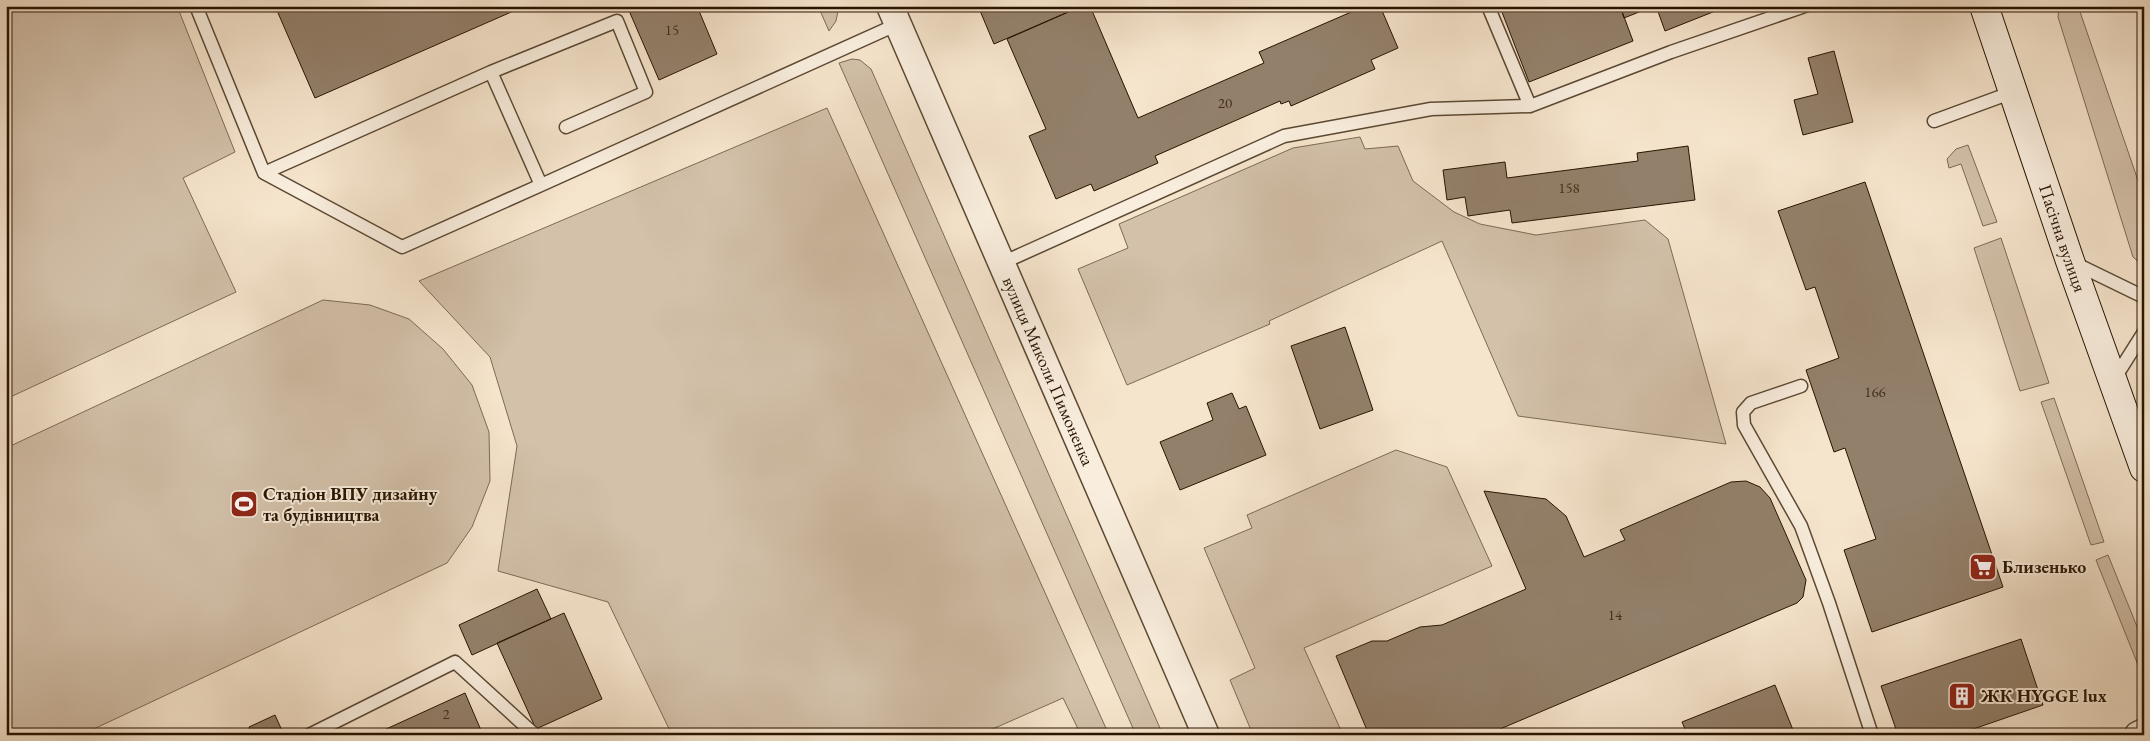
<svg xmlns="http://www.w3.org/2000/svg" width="2150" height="741" font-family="'EB Garamond',serif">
	<rect width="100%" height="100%" fill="#f6e5cd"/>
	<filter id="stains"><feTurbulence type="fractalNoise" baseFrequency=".004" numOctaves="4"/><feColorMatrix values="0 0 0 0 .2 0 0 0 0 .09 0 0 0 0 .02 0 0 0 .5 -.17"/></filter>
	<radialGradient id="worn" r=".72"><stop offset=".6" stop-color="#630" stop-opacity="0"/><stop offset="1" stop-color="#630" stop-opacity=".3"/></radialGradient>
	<path fill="#d3c1aa" stroke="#7d6a55" d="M6 6H177L235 152 183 178 236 292 6 399Z
		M818 6H839L836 21 829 31Z
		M2059 6H2078L2144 198V267L2133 257 2058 17Z
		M852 59 860 60 871 69 1163 735H1136L839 63Z
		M827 108 1109 735H1081L1063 698 979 735H672L608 602 498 571 517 446 490 357 419 281Z
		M1360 137 1365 149 1398 146 1413 181 1454 212 1480 224 1536 235 1645 220 1668 239 1726 444 1518 416 1442 241 1269 321 1270 324 1127 385 1078 269 1128 248 1119 224 1293 148Z
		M1968 145 1997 222 1983 226 1961 164 1949 168 1947 159 1956 149Z
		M2001 238 2049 383 2020 391 1974 248Z
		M323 300 370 305 409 319 443 349 472 385 489 432 490 481 472 527 447 563 81 735H6V448Z
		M2054 398 2104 542 2091 545 2041 402Z
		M1396 450 1447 467 1492 566 1304 648 1343 735H1253L1230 680 1255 668 1204 548 1252 528 1247 515Z
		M2108 555 2144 644V680L2096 560Z"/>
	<path fill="#93806b" stroke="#271300" d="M275 6H525L315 98Z
		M627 6H697L717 54 659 80Z
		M978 6H1082L994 44Z
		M1082 6H1090L1138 118 1264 63 1259 52 1365 6H1380L1398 48 1371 60 1375 69 1291 106 1289 101 1281 104 1280 101 1155 156 1158 163 1094 191 1091 184 1056 199 1029 136 1046 129 1007 39Z
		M1503 6H1620L1633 41 1529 82 1500 7Z
		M1620 6H1654L1624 18Z
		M1656 6H1728L1665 31Z
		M1834 51 1853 122 1803 135 1794 100 1818 94 1808 58Z
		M1688 146 1695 200 1512 223 1510 210 1468 216 1465 197 1447 200 1443 170 1505 162 1507 178 1638 161 1637 153Z
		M1865 182 2003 587 1872 632 1844 550 1876 539 1845 448 1834 452 1806 370 1839 358 1815 287 1806 290 1778 211Z
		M1345 327 1373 410 1320 429 1291 346Z
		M1232 393 1239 409 1246 406 1266 455 1180 490 1160 442 1213 420 1207 403Z
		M1746 481 1760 487 1770 498 1806 580 1803 597 1797 603 1486 735H1369L1336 656 1372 641H1387L1420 627 1442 625 1526 589 1484 491 1546 499 1566 516 1584 557 1625 540 1620 530 1731 482Z
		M537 589 551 619 472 655 459 625Z
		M564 613 602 699 536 729 497 643Z
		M2021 639 2043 705 1956 735H1898L1881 686Z
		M1775 685 1795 735H1672L1685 729 1682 722Z
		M465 693 483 735H373Z
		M275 715 284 735H252L249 727Z"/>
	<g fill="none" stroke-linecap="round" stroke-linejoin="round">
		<g stroke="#5b4833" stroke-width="15">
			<path id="service" d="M196 6 264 173 491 72 541 185 898 24
				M1488 6 1530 106
				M491 72 617 21 646 92 566 127
				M1934 121 2013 92
				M264 173 402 247 541 185
				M1002 263 1284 136 1431 109 1530 106 1671 52 1805 6
				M2074 263 2144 297
				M2113 381 2144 332
				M1801 386 1751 403 1743 412 1744 425 1801 526 1829 603 1872 735
				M309 735 455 662 535 735"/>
		</g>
		<g stroke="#5b4833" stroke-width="29">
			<g id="minor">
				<path id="s1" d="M890 6 1206 735"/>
				<path d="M2138 735 2144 732"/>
			</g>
		</g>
		<g stroke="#271300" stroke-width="30">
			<g id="secondary">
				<path id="s2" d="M1984 6 2070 261 2144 468"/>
			</g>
		</g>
		<use href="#service" stroke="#f9eede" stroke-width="12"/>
		<use href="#minor" stroke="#f9eede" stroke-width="26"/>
		<use href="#secondary" stroke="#f9eede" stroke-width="28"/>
	</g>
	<defs>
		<g id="stadium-square" transform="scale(1.4375)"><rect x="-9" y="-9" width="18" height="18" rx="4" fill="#8f2418" stroke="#f9eede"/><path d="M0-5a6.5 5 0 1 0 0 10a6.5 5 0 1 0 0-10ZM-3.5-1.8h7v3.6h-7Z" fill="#fff"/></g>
		<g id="supermarket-square" transform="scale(1.4375)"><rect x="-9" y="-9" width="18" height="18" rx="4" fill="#8f2418" stroke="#f9eede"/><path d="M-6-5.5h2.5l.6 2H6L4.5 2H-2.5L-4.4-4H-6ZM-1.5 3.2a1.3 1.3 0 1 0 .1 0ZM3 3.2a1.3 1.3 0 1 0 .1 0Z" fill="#fff"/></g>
		<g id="building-square" transform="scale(1.4375)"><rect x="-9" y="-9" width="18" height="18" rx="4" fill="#8f2418" stroke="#f9eede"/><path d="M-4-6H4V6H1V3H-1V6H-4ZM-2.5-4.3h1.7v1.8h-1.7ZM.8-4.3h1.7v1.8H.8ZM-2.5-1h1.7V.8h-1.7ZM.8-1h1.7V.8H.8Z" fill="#fff"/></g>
	</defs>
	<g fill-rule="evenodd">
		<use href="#stadium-square" x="244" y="504"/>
		<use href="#supermarket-square" x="1983" y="567"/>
		<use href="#building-square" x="1962" y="696"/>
	</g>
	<g text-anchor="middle" stroke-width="4" stroke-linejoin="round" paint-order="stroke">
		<g font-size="15" fill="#422e1b">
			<text x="672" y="35">15</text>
			<text x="1225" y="108">20</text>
			<text x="1569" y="193">158</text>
			<text x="1875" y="397">166</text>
			<text x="1615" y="620">14</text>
			<text x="446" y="719">2</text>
		</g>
		<g font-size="18" fill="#271300" stroke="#f9eede">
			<text dy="6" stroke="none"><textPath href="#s2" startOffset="245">Пасічна вулиця</textPath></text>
			<text dy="6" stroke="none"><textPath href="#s1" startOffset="398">вулиця Миколи Пимоненка</textPath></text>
		</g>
		<g font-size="18" font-weight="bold" fill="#271300" stroke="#f9eede" text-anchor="start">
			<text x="263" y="500">Стадіон ВПУ дизайну<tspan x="263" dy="21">та будівництва</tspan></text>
			<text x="2002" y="573">Близенько</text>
			<text x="1981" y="702">ЖК HYGGE lux</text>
		</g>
	</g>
	<rect width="2150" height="741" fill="none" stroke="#f6e5cd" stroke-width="25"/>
	<rect x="8" y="8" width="2135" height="726" fill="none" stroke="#271300" stroke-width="2.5"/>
	<rect x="12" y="12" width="2125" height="716" fill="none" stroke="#271300"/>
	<rect width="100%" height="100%" filter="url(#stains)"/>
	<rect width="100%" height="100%" fill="url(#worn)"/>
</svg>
